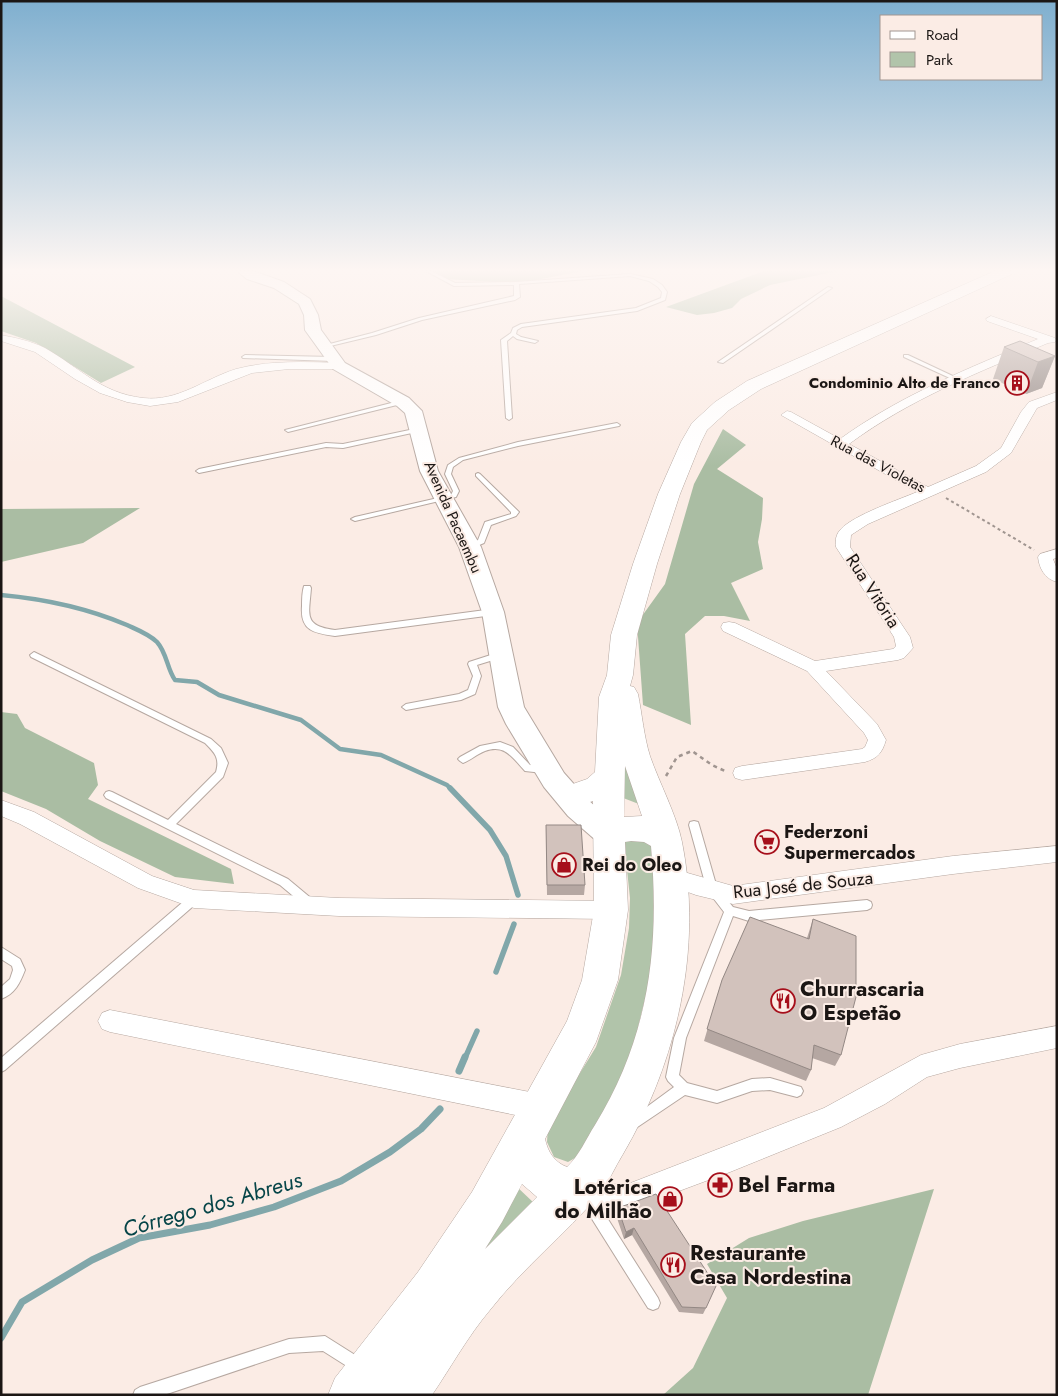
<svg xmlns="http://www.w3.org/2000/svg" width="1058" height="1396" font-family="Jost,sans-serif">
	<rect width="100%" height="100%" fill="#fbece5"/>
	<path fill="#b1c4aa" d="M621 731 644 806 618 796Z
		M630 835 651 842 657 868 656 954 628 1068 582 1154 568 1162 554 1157 547 1142 548 1125 596 1047 621 975 629 928 630 898 624 842Z
		M515 1185 535 1204 445 1295Z"/>
	<path fill="#aabda3" d="M432 271H583L520 283 443 279Z
		M764 271H838L770 285 741 299 732 308 714 313 697 315 666 307Z
		M1 296 135 367 101 383 36 343 1 331Z
		M723 429 746 445 717 469 763 498 762 519 758 542 763 569 731 583 750 621 724 616H705L685 634 691 725 643 705 637 623 665 584 694 484Z
		M140 508 83 543 1 562V509Z
		M1 712 17 714 25 728 94 763 98 785 88 799 231 869 234 884 175 877 100 841 46 809 1 791Z
		M934 1189 868 1395H663L693 1368 727 1298 707 1264 749 1238 803 1221Z"/>
	<g fill="none" stroke-linecap="round" stroke-linejoin="round">
		<path stroke="#81a7aa" stroke-width="4.5" d="M1 595C45 599 87 608 127 625 138 630 149 634 157 642 167 653 167 669 175 680L197 682 219 695 301 720 340 749 381 755 447 785 451 789"/>
		<path stroke="#81a7aa" stroke-width="5.5" d="M450 788 490 830 506 856 518 895
			M496 972 514 924
			M465 1058 477 1031"/>
		<path stroke="#81a7aa" stroke-width="7" d="M459 1071 465 1057
			M1 1338 22 1302 92 1260 139 1238 210 1225 274 1207 341 1181 390 1152 421 1129 440 1109"/>
		<g stroke="#b6a8a1" stroke-width="2">
			<path id="lane" d="M426 271H431L455 283 516 282 630 274 653 279 662 285 667 292 665 300 637 311 522 327 517 330 516 334 521 337 538 341 535 343 517 339 513 336 507 341 512 418 509 420 506 418 501 340 511 333 513 328 521 324 636 308 661 298 662 292 658 287 649 281 630 276 519 284 520 297 515 300 422 320 376 335 322 348V346L372 333 419 318 514 296V285L454 286Z
				M828 287 832 288 723 363 718 362Z
				M245 355 333 357 336 359 333 361 243 358 242 357Z
				M904 355H908L957 378 952 379 904 357Z
				M403 400 405 401V403L288 432 285 430Z
				M617 423 620 425 619 426 518 446 463 460 453 467 451 474 459 491 456 497 355 521 351 519 355 517 451 495 453 491 445 474 448 465 459 458 518 442Z
				M419 428 421 429V431L343 448 326 447 199 473 196 471 199 469 326 443 343 444Z
				M478 473 480 474 519 512 516 516 491 525 484 543 470 549 466 547 478 540 485 522 511 514V512L476 476V474Z
				M304 586H310L311 588C309 615 303 626 335 630L493 609 497 612 493 615 335 636C314 633 300 631 302 606 302 600 302 592 304 586Z
				M34 652 211 739 221 748 228 763 223 777 176 824 288 879 312 899 313 902 312 905 308 907 304 905 280 885 106 798 104 795 106 792 109 791 112 792 168 820 216 772C220 758 215 753 205 743L31 657 30 655Z
				M500 652 503 653 504 655 503 657 477 665 481 676 475 694 461 700 406 710 402 707 406 704 459 694 468 690 473 676 468 664 469 662Z
				M500 742 513 747 530 765 546 766 548 769 546 772 543 773 525 771C512 757 505 744 485 751 477 754 471 760 463 763L460 761 458 759 460 757 480 746Z
				M694 821 698 822 699 825 717 888 733 907 749 911 867 900 871 902 872 905 871 908 867 910 749 921 733 916 686 1038 679 1075 687 1083 717 1091 752 1079 770 1078 801 1087 803 1091 801 1095 797 1097 770 1090 752 1091 717 1103 685 1095 633 1130 629 1128 627 1124 629 1120 674 1087 668 1081 666 1077 674 1038 724 912 707 890 689 825 690 822Z
				M194 894 198 896 199 899 198 902 5 1070 1 1072V1058L190 896Z
				M1 947 20 959 25 970C20 983 15 994 1 999V987L10 979 13 970 12 966 1 959Z
				M601 1190 606 1192 608 1197 604 1213 658 1298 660 1303 658 1308 653 1310 648 1308 592 1219C589 1211 593 1200 596 1192Z
				M325 1336 363 1360 365 1365 363 1370 358 1372 353 1370 323 1351 289 1353 164 1395H133L135 1390 140 1387 289 1339Z"/>
		</g>
		<g stroke="#b6a8a1" stroke-width="1">
			<path id="street" d="M991 316 1055 338 1056 340 1055 342 1048 343C979 372 910 399 849 444L928 487 976 466 1001 448 1021 412 1029 402 1057 392V400L1037 408 1011 453 986 472 868 524 851 535 850 547 910 637 913 648 904 658 898 660 826 671 877 724 886 740C882 753 878 758 865 762L742 780 735 778 733 773 735 768 742 766 862 749 865 747 868 740 864 733 807 671 723 631 721 627 723 623 729 622 735 623 815 661 893 649 896 646 894 637 836 547C835 540 836 534 841 529 854 515 898 500 917 492L781 415 787 411 791 412 840 439C901 395 969 368 1038 339L987 321 986 319Z
				M1 335C16 338 31 341 45 348 79 367 100 393 143 398 178 402 204 379 236 369 270 360 305 362 339 363L345 366 339 369H289L252 373 178 402 150 406 127 402 100 393 75 379 35 352 1 341Z
				M1057 549V558L1053 559 1057 569V582C1045 579 1039 568 1038 557L1040 554Z
				M1 800 34 812 152 876 194 890 339 898 611 901 619 903 622 910 619 917 611 919 339 916 194 908 138 888 20 824 1 816Z
				M1057 846V862L953 874 733 904 696 895 663 883 660 877 663 871 670 868 733 886 953 856Z
				M110 1010 540 1094 549 1098 553 1107 549 1116 540 1120 110 1032 102 1029 98 1021 102 1013Z
				M1057 1026V1048L960 1068 927 1077 885 1104 841 1127 730 1172 628 1210H602L567 1199 563 1190 567 1181 576 1177 602 1184H628L824 1108 921 1055 960 1044Z"/>
		</g>
		<g stroke="#b6a8a1" stroke-width="2">
			<path id="secondary" d="M237 271H253L284 282 310 299 318 315 321 330 345 363 409 398 422 411 438 471 481 547 504 612 524 707 564 773 588 800 619 827 623 835 619 843 609 847 599 843 568 816 544 787 506 724 498 707 482 612 459 547 420 471 405 413 397 406 333 369 305 330 304 315 299 304 274 288 247 279Z"/>
		</g>
		<g stroke="#b6a8a1" stroke-width="1">
			<path id="primary" d="M995 271H1015L1012 274 761 389 729 410 707 430 701 442 680 494 657 564 637 635 633 675 630 686 634 687 638 694C642 714 644 737 650 756 659 782 677 816 682 842 703 948 677 1062 623 1154 615 1167 608 1183 599 1195 565 1234 523 1268 490 1310 468 1336 451 1367 432 1395H328L335 1378 418 1272 472 1192 567 1021 582 980 594 910 593 801 578 806 567 802 563 794 567 786 587 779 595 772 599 697 607 675 611 635 633 564 658 494 681 442 692 423 715 402 747 381ZM625 766 642 816 624 817ZM631 841 644 842 651 846C660 948 649 1037 595 1125 586 1139 579 1156 567 1167 554 1162 548 1152 545 1139L596 1042 618 980 628 910 625 842ZM522 1184 537 1197 485 1249 502 1222Z"/>
		</g>
		<path stroke="#a09590" stroke-width="2" stroke-dasharray="3 3" stroke-linecap="butt" d="M946 498 1034 550"/>
		<path stroke="#a09590" stroke-width="2.5" stroke-dasharray="4 4" stroke-linecap="butt" d="M666 776 677 757 692 751 712 765 727 772"/>
		<use href="#lane" fill="#fff" fill-rule="evenodd"/>
		<use href="#street" fill="#fff" fill-rule="evenodd"/>
		<use href="#secondary" fill="#fff" fill-rule="evenodd"/>
		<use href="#primary" fill="#fff" fill-rule="evenodd"/>
	</g>
	<path fill="#b5a7a2" d="M1004 347 1055 356 1042 388 1026 394 993 379Z
		M546 825 585 885 584 895H547Z
		M813 919 841 1055 835 1066 812 1058 811 1070 806 1081 704 1041 722 980 807 938Z
		M618 1208 706 1308 703 1314 679 1312 632 1235 624 1239 616 1215Z"/>
	<path fill="#938884" d="M1055 356 1042 388 1026 394 1038 362Z
		M634 1228 632 1235 624 1239 626 1232Z"/>
	<path fill="#d2c2bc" stroke="#938884" d="M1020 341 1055 356 1038 362 1004 347Z
		M546 825H581L585 885H547Z
		M750 917 809 939 813 919 856 936V997L841 1055 814 1045 811 1070 707 1029 722 980Z
		M656 1194 716 1286 706 1308 682 1307 634 1228 626 1232 618 1208Z"/>
	<linearGradient id="sky" x2="0" y2="1"><stop stop-color="#7fafcf"/><stop offset="0.58" stop-color="#fdf6f3"/><stop offset="1" stop-color="#fdf6f3" stop-opacity="0"/></linearGradient>
	<rect width="1058" height="466" fill="url(#sky)"/>
	<defs>
		<g id="building-ring" transform="scale(1.25)"><circle r="9.5" fill="#fbece5" stroke="#a60f1b" stroke-width="1.5"/><path d="M-4-6H4V6H1V3H-1V6H-4ZM-2.5-4.3h1.7v1.8h-1.7ZM.8-4.3h1.7v1.8H.8ZM-2.5-1h1.7V.8h-1.7ZM.8-1h1.7V.8H.8Z" fill="#a60f1b"/></g>
		<g id="supermarket-ring" transform="scale(1.25)"><circle r="9.5" fill="#fbece5" stroke="#a60f1b" stroke-width="1.5"/><path d="M-6-5.5h2.5l.6 2H6L4.5 2H-2.5L-4.4-4H-6ZM-1.5 3.2a1.3 1.3 0 1 0 .1 0ZM3 3.2a1.3 1.3 0 1 0 .1 0Z" fill="#a60f1b"/></g>
		<g id="shop-ring" transform="scale(1.25)"><circle r="9.5" fill="#fbece5" stroke="#a60f1b" stroke-width="1.5"/><path d="M-5-2.5h2.3a2.7 3.5 0 0 1 5.4 0H5L5.5 6h-11ZM-1.5-2.5h3a1.5 2.3 0 0 0-3 0Z" fill="#a60f1b"/></g>
		<g id="restaurant-ring" transform="scale(1.25)"><circle r="9.5" fill="#fbece5" stroke="#a60f1b" stroke-width="1.5"/><path d="M-5-6h1v4h1v-4h1v4h1v-4h1v5L-1.5 .5V6h-2V.5L-5-1ZM5-6V6H3V1.5H1.5Q1.5-4 5-6Z" fill="#a60f1b"/></g>
		<g id="pharmacy-ring" transform="scale(1.25)"><circle r="9.5" fill="#fbece5" stroke="#a60f1b" stroke-width="1.5"/><path d="M-2-6h4v4h4v4h-4v4h-4v-4h-4v-4h4Z" fill="#a60f1b"/></g>
	</defs>
	<g fill-rule="evenodd">
		<use href="#building-ring" x="1017" y="383"/>
		<use href="#supermarket-ring" x="767" y="842"/>
		<use href="#shop-ring" x="564" y="865"/>
		<use href="#restaurant-ring" x="783" y="1001"/>
		<use href="#pharmacy-ring" x="720" y="1185"/>
		<use href="#shop-ring" x="670" y="1199"/>
		<use href="#restaurant-ring" x="673" y="1265"/>
	</g>
	<g text-anchor="middle" stroke-width="4" stroke-linejoin="round" paint-order="stroke">
		<g font-size="15" font-weight="bold" fill="#1b1614" stroke="#fbece5" text-anchor="end">
			<text x="1000" y="388">Condominio Alto de Franco</text>
		</g>
		<g font-size="15" fill="#1b1614" stroke="#fbece5">
			<text transform="translate(878 464) rotate(28)" y="5">Rua das Violetas</text>
			<text transform="translate(453 517) rotate(66)" y="5">Avenida Pacaembu</text>
		</g>
		<g font-size="18" fill="#1b1614" stroke="#fbece5">
			<text transform="translate(873 591) rotate(57)" y="6">Rua Vitória</text>
			<text transform="translate(803 885) rotate(-6)" y="6">Rua José de Souza</text>
		</g>
		<g font-size="18" font-weight="bold" fill="#1b1614" stroke="#fbece5" text-anchor="start">
			<text x="784" y="838">Federzoni<tspan x="784" dy="21">Supermercados</tspan></text>
			<text x="582" y="871">Rei do Oleo</text>
		</g>
		<g font-size="21" font-weight="bold" fill="#1b1614" stroke="#fbece5" text-anchor="start">
			<text x="800" y="996">Churrascaria<tspan x="800" dy="24">O Espetão</tspan></text>
			<text x="738" y="1192">Bel Farma</text>
			<text x="652" y="1194" text-anchor="end">Lotérica<tspan x="652" dy="24">do Milhão</tspan></text>
			<text x="690" y="1260">Restaurante<tspan x="690" dy="24">Casa Nordestina</tspan></text>
		</g>
		<g font-size="22" font-style="italic" fill="#064548" stroke="#fbece5">
			<text transform="translate(212 1204) rotate(-16)" y="8">Córrego dos Abreus</text>
		</g>
	</g>
	<rect width="1058" height="1396" fill="none" stroke="#1b1614" stroke-width="5"/>
	<rect x="880" y="15" width="162" height="65" fill="#fbece5" stroke="#a19691"/>
	<rect x="890" y="31" width="25" height="8" fill="#ffffff" stroke="#a19691"/>
	<text x="926" y="40" font-size="15" fill="#1b1614">Road</text>
	<rect x="890" y="52" width="25" height="15" fill="#b1c4aa" stroke="#a19691"/>
	<text x="926" y="65" font-size="15" fill="#1b1614">Park</text>
</svg>
